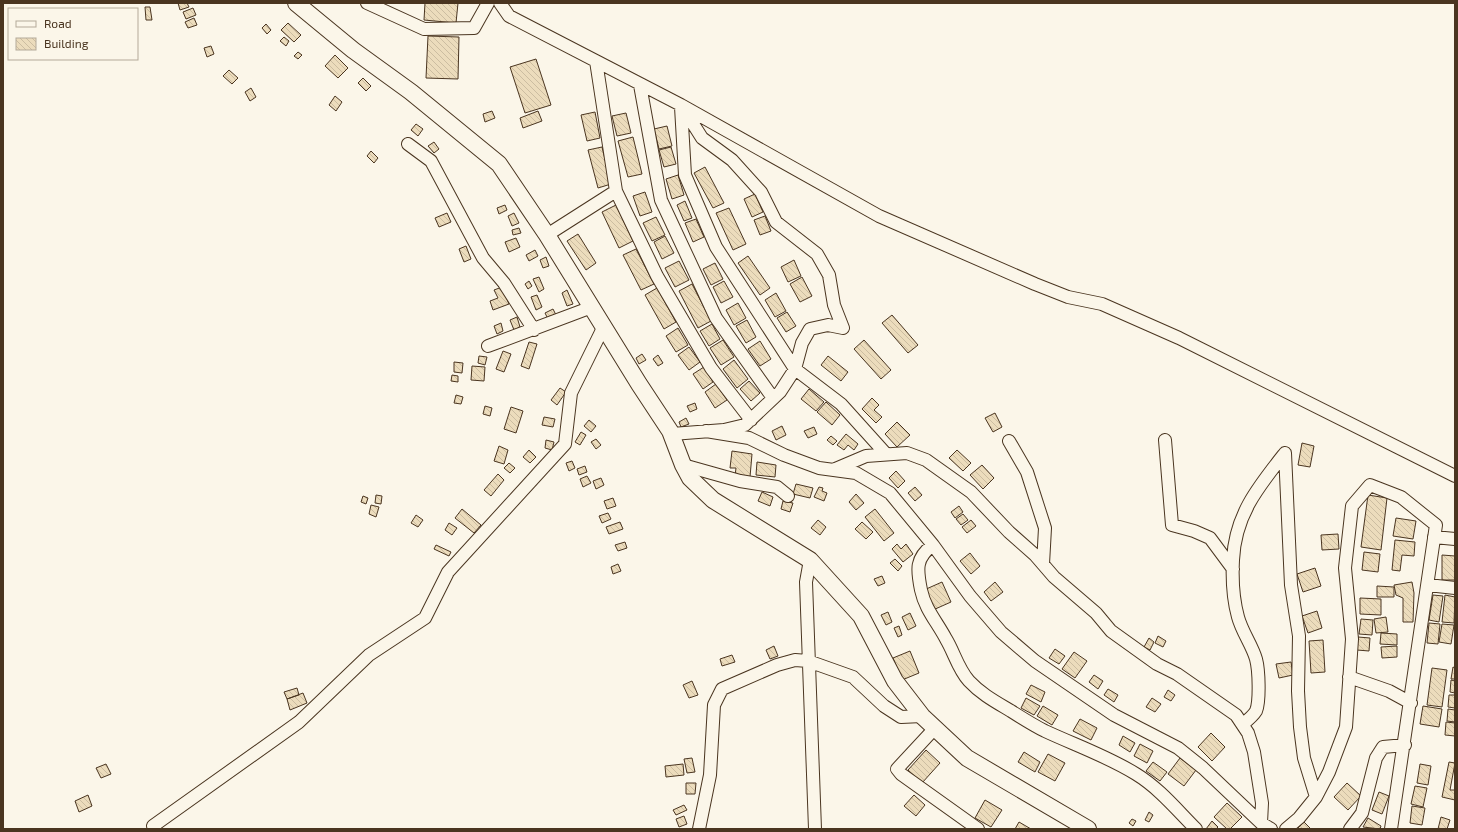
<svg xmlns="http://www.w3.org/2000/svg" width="1458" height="832" font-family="'Exo 2',sans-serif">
	<defs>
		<pattern id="building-back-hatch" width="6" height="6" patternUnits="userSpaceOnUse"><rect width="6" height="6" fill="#ecdcbc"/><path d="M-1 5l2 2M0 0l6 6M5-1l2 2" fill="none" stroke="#ccbda1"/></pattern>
	</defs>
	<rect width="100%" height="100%" fill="#fbf6e9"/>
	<path fill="url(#building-back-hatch)" stroke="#4a3520" d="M178 3H187L189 7 180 10Z
		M425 3H458L456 23 424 20Z
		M145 7H150L152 20H146Z
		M193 8 196 15 186 19 183 12Z
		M194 18 197 25 188 28 185 22Z
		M288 23 301 35 294 42 281 30Z
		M266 24 271 30 267 34 262 28Z
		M428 36 459 37 458 79 426 78Z
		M284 37 289 41 286 46 280 41Z
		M211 46 214 54 207 57 204 48Z
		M298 52 302 55 298 59 294 56Z
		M335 55 348 68 338 78 325 66Z
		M536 59 551 105 525 113 510 67Z
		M229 70 238 78 232 84 223 76Z
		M363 78 371 86 366 91 358 83Z
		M251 88 256 97 250 101 245 92Z
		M335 96 342 102 336 111 329 105Z
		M492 111 495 118 485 122 483 114Z
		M538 111 542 121 523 128 520 118Z
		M595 112 600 138 587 141 581 115Z
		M626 113 631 133 617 136 612 116Z
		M416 124 423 129 418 136 411 130Z
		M667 126 672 146 659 149 654 129Z
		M633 137 642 174 628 177 618 141Z
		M434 142 439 149 434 153 428 146Z
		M602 147 611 184 598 188 588 150Z
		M671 147 676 164 664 167 659 150Z
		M371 151 378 158 374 163 367 156Z
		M705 167 724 203 713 208 694 173Z
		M678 175 684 195 672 199 666 179Z
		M645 192 652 212 640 216 633 196Z
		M755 194 763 212 752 217 744 199Z
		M685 201 692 218 684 221 677 205Z
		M505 205 507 210 499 214 497 208Z
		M616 205 633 241 619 248 602 212Z
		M729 208 746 244 733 250 716 213Z
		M447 213 451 222 439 227 435 218Z
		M514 213 519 223 512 226 508 216Z
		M765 216 771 231 760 235 754 220Z
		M656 217 665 235 652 241 643 223Z
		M696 219 704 237 693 242 685 223Z
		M519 228 521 233 513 235 512 230Z
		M578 234 596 263 586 270 567 241Z
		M665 236 674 253 662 259 654 242Z
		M516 238 520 247 509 252 505 242Z
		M466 246 471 259 464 262 459 249Z
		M636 249 654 284 641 290 623 255Z
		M535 250 538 256 529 261 526 255Z
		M748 256 770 288 760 295 738 263Z
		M546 257 549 266 543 268 540 260Z
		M794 260 801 276 788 282 781 267Z
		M679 261 689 280 675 287 665 268Z
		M715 263 723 279 711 285 703 269Z
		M539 277 544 289 539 292 533 279Z
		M802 277 812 296 800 302 790 284Z
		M529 281 532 286 528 289 525 284Z
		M724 281 733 297 721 303 713 287Z
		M692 284 711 321 698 328 679 291Z
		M502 287 509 304 493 310 490 301 498 298 494 290Z
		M657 288 676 322 664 329 645 295Z
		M567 290 573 304 567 306 562 293Z
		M776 293 786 311 775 317 765 300Z
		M537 295 542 307 536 310 531 297Z
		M738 303 746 318 734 325 726 310Z
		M553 309 556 315 548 319 545 313Z
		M787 312 796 326 786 332 777 318Z
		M892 315 918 345 908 353 882 323Z
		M517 317 520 327 514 330 510 320Z
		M747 320 756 337 746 343 736 326Z
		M501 323 503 331 497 334 494 326Z
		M712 324 720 339 709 346 700 331Z
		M678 328 688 345 676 352 666 336Z
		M723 340 734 357 721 365 710 348Z
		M864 340 891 370 881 379 854 349Z
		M760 341 771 359 760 366 748 349Z
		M529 342 537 344 529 369 521 366Z
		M689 347 700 362 689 370 678 355Z
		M503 351 511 354 504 372 496 369Z
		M642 354 646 360 639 364 636 358Z
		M658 355 663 363 658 366 653 359Z
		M479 356 487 357 485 365 478 363Z
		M828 356 848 372 841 381 821 365Z
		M734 360 748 379 737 388 723 369Z
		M454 362 463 363 462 373 454 372Z
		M472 366 485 367 484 381 471 380Z
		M704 367 713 382 703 389 693 374Z
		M452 375 458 376V382L451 381Z
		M749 381 760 393 751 401 740 389Z
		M716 384 727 400 715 408 705 392Z
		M560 388 566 392 557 405 551 400Z
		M809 389 824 402 816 411 801 399Z
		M456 395 463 397 461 404 454 403Z
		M872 398 879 405 874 410 882 417 876 423 862 409Z
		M826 402 840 415 832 425 817 412Z
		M695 403 697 409 690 412 687 406Z
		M485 406 492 408 490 416 483 414Z
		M511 407 523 411 516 433 504 429Z
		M995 413 1002 427 993 432 985 418Z
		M544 417 555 419 553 427 542 425Z
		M686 418 689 424 681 427 679 422Z
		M589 420 596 426 591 432 584 426Z
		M897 422 910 435 897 447 885 434Z
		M782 426 786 435 776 440 772 431Z
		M814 427 817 434 808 438 804 431Z
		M581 432 586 435 580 445 575 442Z
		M846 434 858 444 854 450 848 445 844 450 837 445Z
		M831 436 837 441 833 445 827 440Z
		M596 439 601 445 596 449 591 442Z
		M546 440 554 442 552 450 545 448Z
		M1302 443 1314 446 1310 467 1298 465Z
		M499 446 508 450 504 464 494 461Z
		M529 450 536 457 530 463 523 457Z
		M957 450 971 463 963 471 949 458Z
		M732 451 752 454 750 477 735 476 736 468H730Z
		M572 461 575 468 569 471 566 463Z
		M757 462 776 465 775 477 756 475Z
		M509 463 515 468 510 473 504 468Z
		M982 465 994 478 983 489 970 475Z
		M585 466 587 472 579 475 577 469Z
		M896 471 905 481 898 488 889 478Z
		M498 474 504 480 491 496 484 490Z
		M587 476 591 483 583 487 580 479Z
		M601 478 604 485 596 489 593 481Z
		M796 484 813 488 810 498 793 494Z
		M819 487 823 488 822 491 827 493 824 501 814 497Z
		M915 487 922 495 915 501 908 493Z
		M762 492 773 497 770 506 758 501Z
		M856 494 864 503 856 510 849 502Z
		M376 495 382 496 381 504 375 503Z
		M1368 495 1387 498 1381 550 1361 547Z
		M363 496 368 498 366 504 361 502Z
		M613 498 616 506 607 509 604 501Z
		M783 501 793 503 790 512 781 509Z
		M371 505 379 507 376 517 369 514Z
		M959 506 963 512 955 518 951 512Z
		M462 509 481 525 474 533 455 518Z
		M875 509 894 533 884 541 865 517Z
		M608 513 611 519 602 523 599 516Z
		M963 514 968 520 961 525 956 519Z
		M416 515 423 520 418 527 411 523Z
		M1396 518 1416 521 1413 539 1393 536Z
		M818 520 826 527 820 535 811 528Z
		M971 520 976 526 967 533 962 527Z
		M620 522 623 529 609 534 606 527Z
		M862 522 873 532 866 539 855 529Z
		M449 523 457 528 452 535 445 530Z
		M1338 534 1339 549 1322 550 1321 535Z
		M1395 540 1415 542 1414 556 1402 555 1400 571 1392 570Z
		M625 542 627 548 618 551 615 545Z
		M897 544 901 549 906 544 913 554 903 562 892 549Z
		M436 545 451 552 449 556 434 549Z
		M1364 552 1380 554 1378 572 1362 570Z
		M970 553 980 566 971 574 960 561Z
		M1442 555 1455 556V580H1442Z
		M895 559 902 566 898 571 890 563Z
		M618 564 621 571 613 574 611 567Z
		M1315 568 1321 586 1303 592 1297 574Z
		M882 576 885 583 878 586 874 579Z
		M942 582 951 602 933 610 924 590Z
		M995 582 1003 592 991 601 984 592Z
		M1412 582 1414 593 1413 622H1403V598L1396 595 1394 585Z
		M1377 586 1394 587V597H1377Z
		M1433 595 1443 596 1439 622 1429 620Z
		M1445 595 1455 597 1454 623 1442 622Z
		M1360 598 1381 599V615L1360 614Z
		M1317 611 1322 628 1308 633 1302 616Z
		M888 612 892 622 886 625 881 615Z
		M910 613 916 626 908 630 902 617Z
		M1386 617 1388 632 1376 633 1374 619Z
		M1361 619 1373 620 1372 635 1359 634Z
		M1429 623 1440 624 1438 644 1427 643Z
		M1442 624 1454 625 1451 644 1439 642Z
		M899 626 902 635 898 637 894 628Z
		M1381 633 1397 634V645L1380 644Z
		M1158 636 1166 641 1163 647 1155 643Z
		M1358 637 1370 638 1369 651 1357 650Z
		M1149 638 1154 642 1150 650 1144 647Z
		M1323 640 1325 672 1311 673 1309 641Z
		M774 646 778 656 770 659 766 650Z
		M1397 646V657L1382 658 1381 647Z
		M1055 649 1065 656 1059 664 1049 658Z
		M910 651 919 673 902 680 893 658Z
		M1074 652 1087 661 1075 678 1062 669Z
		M732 655 735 662 722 666 720 659Z
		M1291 662 1293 675 1279 678 1276 664Z
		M1453 667 1455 668V679H1451Z
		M1432 668 1447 670 1442 707 1427 705Z
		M1094 675 1103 681 1098 689 1089 682Z
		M1451 680 1455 681V693L1450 692Z
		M692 681 698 695 689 698 683 685Z
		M1031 685 1045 692 1041 702 1026 694Z
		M297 688 299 695 287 699 284 692Z
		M1108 689 1118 695 1114 702 1104 695Z
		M1168 690 1175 695 1171 701 1164 697Z
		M303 693 307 703 290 710 287 699Z
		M1449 695H1455V708L1448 707Z
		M1026 698 1040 706 1034 715 1021 708Z
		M1152 698 1161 704 1155 712 1146 707Z
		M1043 706 1058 715 1052 725 1037 716Z
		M1423 706 1442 709 1439 727 1420 724Z
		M1448 709 1455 710V722L1447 721Z
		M1080 719 1097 728 1091 740 1073 731Z
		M1446 722 1455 723V736L1445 735Z
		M1211 733 1225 747 1212 761 1198 747Z
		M1123 736 1135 743 1130 752 1119 745Z
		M1140 744 1153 751 1147 763 1134 756Z
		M926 750 940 763 922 783 908 770Z
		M1024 752 1040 762 1035 772 1018 762Z
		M1048 754 1065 763 1055 781 1038 772Z
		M692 758 695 772 687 773 684 759Z
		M1180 758 1196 770 1184 786 1168 774Z
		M1153 762 1167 772 1160 781 1146 771Z
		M1449 762 1455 763 1450 790H1455V800L1442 797Z
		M106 764 111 774 101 778 96 768Z
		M683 764 684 775 666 777 665 766Z
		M1420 764 1431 766 1428 785 1417 783Z
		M686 783H696L695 794H686Z
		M1347 783 1361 796 1348 810 1334 797Z
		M1415 786 1427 788 1423 807 1411 804Z
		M1379 792 1389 796 1382 814 1372 810Z
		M88 795 92 806 79 812 75 801Z
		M914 795 925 805 916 816 904 806Z
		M985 800 1002 810 991 827 975 818Z
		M1227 803 1242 817 1230 829H1227L1214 817Z
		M684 805 687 810 676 815 673 810Z
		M1412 806 1425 808 1422 825 1410 823Z
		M1149 812 1153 815 1149 822 1145 820Z
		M684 816 687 824 679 827 676 819Z
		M1441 817 1450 820 1447 829H1438Z
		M1368 818 1381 826 1380 829 1363 827Z
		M1132 819 1136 821 1133 826 1129 823Z
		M1212 821 1218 827 1216 829H1206Z
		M1019 822 1031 829H1015Z
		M1304 822 1311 829H1297Z"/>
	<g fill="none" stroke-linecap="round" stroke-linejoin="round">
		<g stroke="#4a3520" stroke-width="14">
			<path id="street" d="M367 3 424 29 474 28 488 3
				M500 3 509 16 681 105 879 216 1035 284 1068 297 1102 304 1179 338 1455 476
				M596 61 616 191 657 276 711 368 751 420
				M640 85 661 200 716 318 773 398
				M681 107 685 175 716 247 795 369 841 404 886 454
				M408 144 431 161 483 258 504 283 534 330
				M547 235 616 191
				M488 346 592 307
				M706 431 749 438 784 455 819 468 856 473 890 493 933 545 970 596 1001 632 1035 661 1114 715 1178 748 1203 768 1261 823 1271 829
				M672 434 724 430 745 425 780 392 795 369 802 343 810 329 828 325 843 328 834 305 829 275 817 254 776 222 761 192 732 160 702 138 683 108
				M1165 440 1172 525 1194 531 1210 538 1233 569
				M1009 441 1027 472 1045 528 1043 564
				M683 465 740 481 777 487 788 496
				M833 470 866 456 907 453 926 460 971 492 1009 532 1035 555 1054 577 1096 613 1111 631 1157 664 1177 674 1236 715 1248 733 1254 752 1262 803 1261 823
				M1434 537 1455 539
				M933 545C915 558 917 570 921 590 925 609 937 622 946 639 954 652 958 669 969 681 981 694 996 702 1011 711 1022 718 1033 725 1045 731 1075 745 1107 756 1136 774 1159 788 1177 810 1196 829
				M810 560 806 582 815 829
				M1428 585 1455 588
				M1349 677 1389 691 1411 703
				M1243 724C1248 720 1253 716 1256 711 1260 701 1259 670 1256 659 1252 645 1242 632 1238 617 1233 599 1232 579 1233 560 1235 515 1258 487 1285 453L1291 585 1299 636 1298 691 1300 727 1304 758 1316 797
				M935 728 897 769 901 774 978 829
				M153 826 299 722 369 655 425 618 448 572 565 444 571 393 604 326
				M699 829 710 775 714 705 722 689 777 665 795 660 808 661 853 677 884 706 901 717 922 716
				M1286 829 1299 818 1316 797 1329 772 1346 727 1352 639 1345 568 1352 506 1370 485 1401 497 1436 525 1391 829
				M1350 829 1362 813 1376 758 1383 747 1405 745"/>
		</g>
		<g stroke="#4a3520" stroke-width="18">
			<path id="secondary" d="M296 3 353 50 411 92 499 164 547 235 639 384 670 431 683 465 690 478 713 500 810 560 861 616 895 681 922 716 967 758 1088 829"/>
		</g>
		<use href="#street" stroke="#fbf6e9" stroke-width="12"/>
		<use href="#secondary" stroke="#fbf6e9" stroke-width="16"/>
	</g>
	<rect width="1458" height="832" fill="none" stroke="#4a3520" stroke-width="8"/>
	<rect x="8" y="8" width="130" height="52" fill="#fbf6e9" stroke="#b4a999"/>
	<rect x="16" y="21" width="20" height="6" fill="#fbf6e9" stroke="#b4a999"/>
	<text x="44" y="28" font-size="12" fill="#4a3520">Road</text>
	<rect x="16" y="38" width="20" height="12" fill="url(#building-back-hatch)" stroke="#b4a999"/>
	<text x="44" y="48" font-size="12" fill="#4a3520">Building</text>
</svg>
